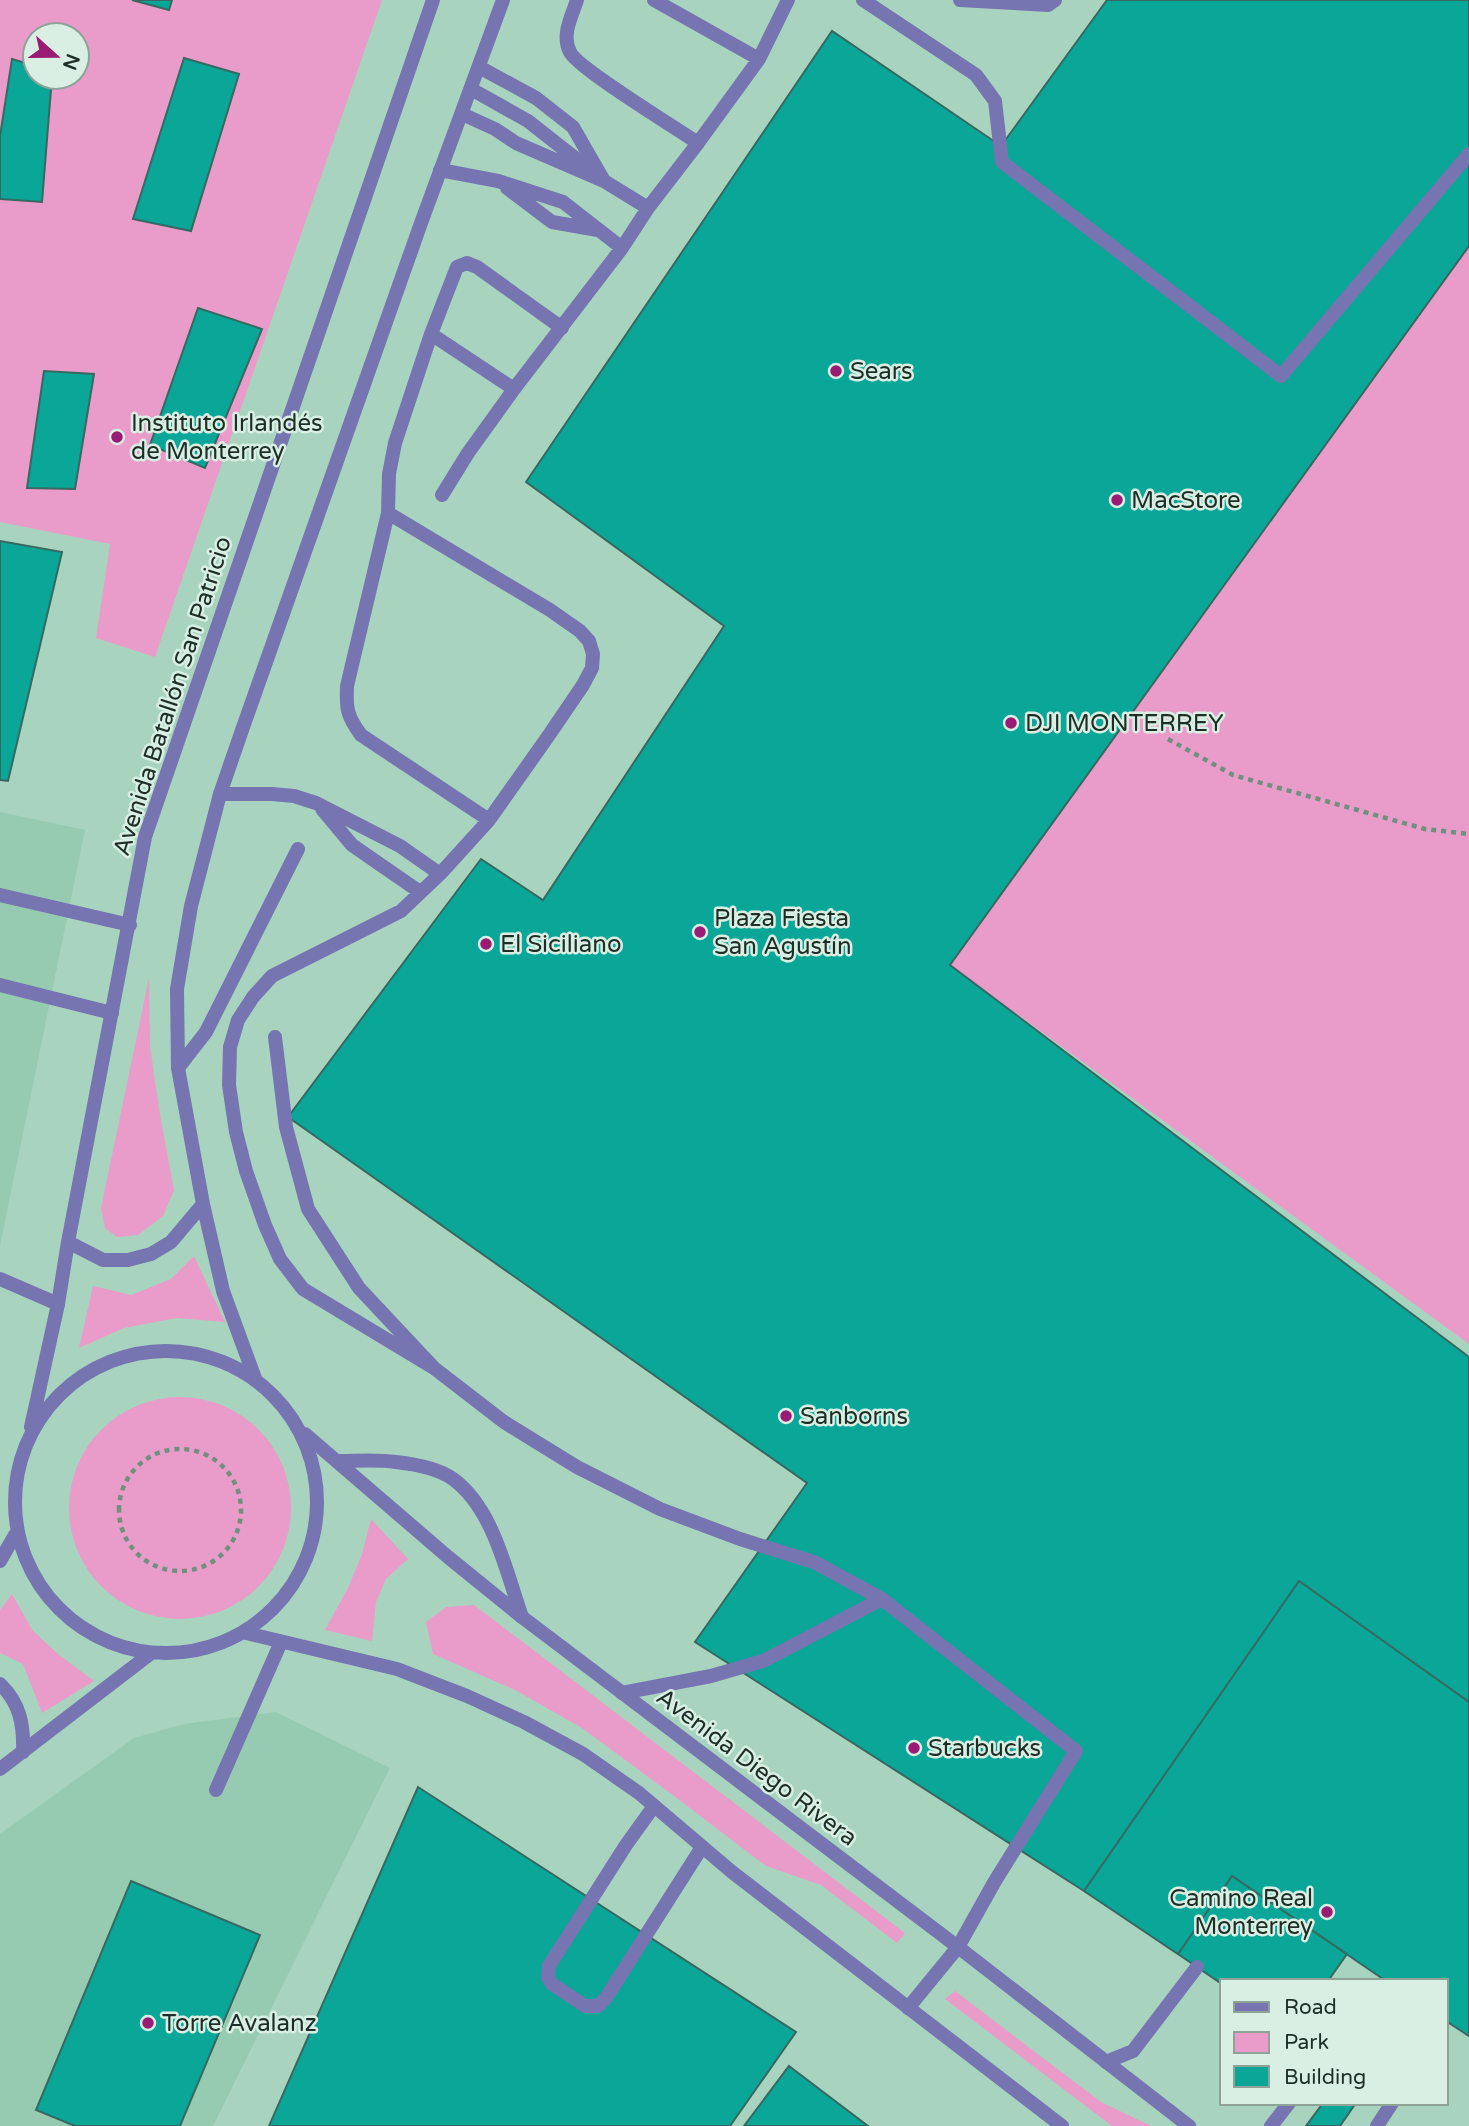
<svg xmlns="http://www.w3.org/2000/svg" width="1469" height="2126" font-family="'Varela Round',sans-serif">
	<rect width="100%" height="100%" fill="#a8d4bf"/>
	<path fill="#96cbb1" d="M0 812 85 830 0 1246Z
		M276 1712 390 1768 213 2126H0V1834L134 1738 184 1724Z"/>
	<path fill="#e99bc9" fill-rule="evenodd" d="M0 0H382L155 657 96 638 110 544 0 522ZM35 35H77V77H35Z
		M1469 246V1344L950 965Z
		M149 978 150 1046 159 1109 174 1190 163 1216 138 1235 117 1237 105 1228 101 1208Z
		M194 1256 225 1322 177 1318 124 1328 79 1348 93 1286 131 1295 171 1279Z
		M69 1508a111 111 0 1 1 222 0a111 111 0 1 1-222 0Z
		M371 1519 408 1559 386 1579 376 1602 372 1641 325 1630 348 1588 362 1554Z
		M12 1594 33 1631 59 1655 94 1681 42 1713 23 1664 0 1653V1610Z
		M474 1605 905 1933 897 1943 821 1885 766 1866 674 1796 582 1728 515 1690 433 1654 426 1622 446 1607Z
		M955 1991 1101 2102 1151 2126H1112L945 1999Z"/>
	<path fill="#0aa697" stroke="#376962" stroke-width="2" d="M132 0H172L169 10Z
		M1107 0H1469V246L950 965 1469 1357V1702L1299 1581 1084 1891 695 1642 807 1483 288 1117 481 859 543 900 724 626 526 482 832 31 1001 146Z
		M184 58 239 74 191 231 133 219Z
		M12 59 35 66V77H52L42 202 0 199V136Z
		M198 308 262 329 205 468 150 445Z
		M44 371 94 374 75 489 27 488Z
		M0 541 62 552 8 781 0 780Z
		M1299 1581 1469 1702V2036L1446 2021V1981H1386L1232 1876 1178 1954 1084 1891Z
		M418 1787 796 2032 730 2126H269Z
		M1232 1876 1347 1954 1328 1981H1222V1984L1178 1954Z
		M131 1881 260 1935 180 2126H75L36 2110Z
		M789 2066 868 2126H744Z
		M1323 2103H1356L1340 2126H1306Z"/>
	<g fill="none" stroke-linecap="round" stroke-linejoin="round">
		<path stroke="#6f9080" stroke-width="4.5" stroke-dasharray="5 5" stroke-linecap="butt" d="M1168 739 1233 775 1425 829 1469 834
			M119 1510a61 61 0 1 1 122 0a61 61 0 1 1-122 0Z"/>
		<path stroke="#7675b1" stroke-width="14" d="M577 0C572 16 561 35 570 52 577 68 678 129 698 143
			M654 0 759 59
			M863 0 976 75 995 101 1002 162 1281 376 1469 154
			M960 0 1048 5 1055 0
			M479 67 536 98 573 127 604 181
			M471 89 528 121 589 169
			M462 114 495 129 516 143 604 181 648 208
			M440 170 498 181 563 202 622 248
			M507 188 552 222 598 230
			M431 334 514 389
			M442 495 468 453 514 389 622 248 648 208 698 143 759 59 788 0
			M388 513 389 474 395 443 431 334 457 267 467 263 477 267 562 328
			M220 794H272L294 796 316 803 400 846 440 874
			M322 809 352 845 420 892
			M0 895 130 925
			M0 985 112 1013
			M275 1037 286 1127 308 1209 359 1288 434 1368 504 1422 577 1467 660 1509 740 1539 814 1562 882 1599 1076 1751 995 1881 958 1947 908 2008
			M178 1068 206 1032 298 849
			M0 1279 58 1304
			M434 1368 303 1289 280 1259 265 1225 246 1171 236 1132 229 1085 230 1047 238 1020 253 997 272 976 401 911 440 874 489 820 549 735 583 685 592 668 593 654 589 641 580 631 550 610 388 513 347 686C346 709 347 716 361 735L489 820
			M337 1461C356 1461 377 1459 396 1462 414 1464 438 1468 453 1479 493 1508 506 1571 522 1617
			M622 1693 711 1676 763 1661 882 1599
			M216 1790 281 1642
			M654 1806 626 1845 549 1966 548 1977 552 1984 585 2006H598L606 1998 702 1847
			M1106 2062 1133 2051 1197 1967
			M1271 2126 1289 2103
			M1377 2126 1392 2103"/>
		<path stroke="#7675b1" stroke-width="14" d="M68 1242 103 1260H128L151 1254 171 1242 203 1204
			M15 1502a151 151 0 1 1 302 0a151 151 0 1 1-302 0Z
			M256 1381 223 1291 203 1204 178 1068 177 989 191 906 220 794 241 733 421 223 503 0
			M31 1427 58 1304 68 1242 145 837 433 0
			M305 1434 448 1557 522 1617 958 1947 1189 2126
			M0 1561 15 1535
			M246 1633 397 1669 467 1696 524 1722 583 1754 639 1793 732 1872 1062 2126
			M0 1684C20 1703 24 1725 23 1752
			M0 1769 150 1654"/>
	</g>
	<g fill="#991b73" stroke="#d9efe4" stroke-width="2.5">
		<circle cx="836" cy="371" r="7"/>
		<circle cx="117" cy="437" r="7"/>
		<circle cx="1117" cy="500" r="7"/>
		<circle cx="1011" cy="723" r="7"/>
		<circle cx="700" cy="932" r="7"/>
		<circle cx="486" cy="944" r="7"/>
		<circle cx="786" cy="1416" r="7"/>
		<circle cx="914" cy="1748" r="7"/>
		<circle cx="1327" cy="1912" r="7"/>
		<circle cx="148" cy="2023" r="7"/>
	</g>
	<g text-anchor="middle" stroke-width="5" stroke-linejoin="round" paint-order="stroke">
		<g font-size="24" fill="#1d2e26" stroke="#d9efe4" text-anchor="start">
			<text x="850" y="379">Sears</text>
			<text x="131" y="431">Instituto Irlandés<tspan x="131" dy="28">de Monterrey</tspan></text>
			<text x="1131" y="508">MacStore</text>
			<text x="1025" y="731">DJI MONTERREY</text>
			<text x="714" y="926">Plaza Fiesta<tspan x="714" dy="28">San Agustín</tspan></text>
			<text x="500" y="952">El Siciliano</text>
			<text x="800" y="1424">Sanborns</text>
			<text x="928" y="1756">Starbucks</text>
			<text x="1313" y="1906" text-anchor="end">Camino Real<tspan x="1313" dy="28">Monterrey</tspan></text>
			<text x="162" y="2031">Torre Avalanz</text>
		</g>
		<g font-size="24" fill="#1d2e26" stroke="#d9efe4">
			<text transform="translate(172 696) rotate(-72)" y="8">Avenida Batallón San Patricio</text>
			<text transform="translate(757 1767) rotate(37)" y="8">Avenida Diego Rivera</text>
		</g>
	</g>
	<rect x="1220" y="1979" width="228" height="126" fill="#d9efe4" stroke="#8ea298" stroke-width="2"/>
	<rect x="1234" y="2002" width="35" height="10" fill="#7675b1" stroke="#8ea298" stroke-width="2"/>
	<text x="1284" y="2014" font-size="21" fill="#1d2e26">Road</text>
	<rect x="1234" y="2032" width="35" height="21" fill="#e99bc9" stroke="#8ea298" stroke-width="2"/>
	<text x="1284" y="2049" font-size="21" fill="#1d2e26">Park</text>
	<rect x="1234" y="2066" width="35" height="21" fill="#0aa697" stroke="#8ea298" stroke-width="2"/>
	<text x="1284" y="2084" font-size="21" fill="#1d2e26">Building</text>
	<g transform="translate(56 56) rotate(111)"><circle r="33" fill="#d9efe4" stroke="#8ea298" stroke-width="2"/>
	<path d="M0-5L12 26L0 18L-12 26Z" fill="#991b73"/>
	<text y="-10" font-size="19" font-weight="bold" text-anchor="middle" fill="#1d2e26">N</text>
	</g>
</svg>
